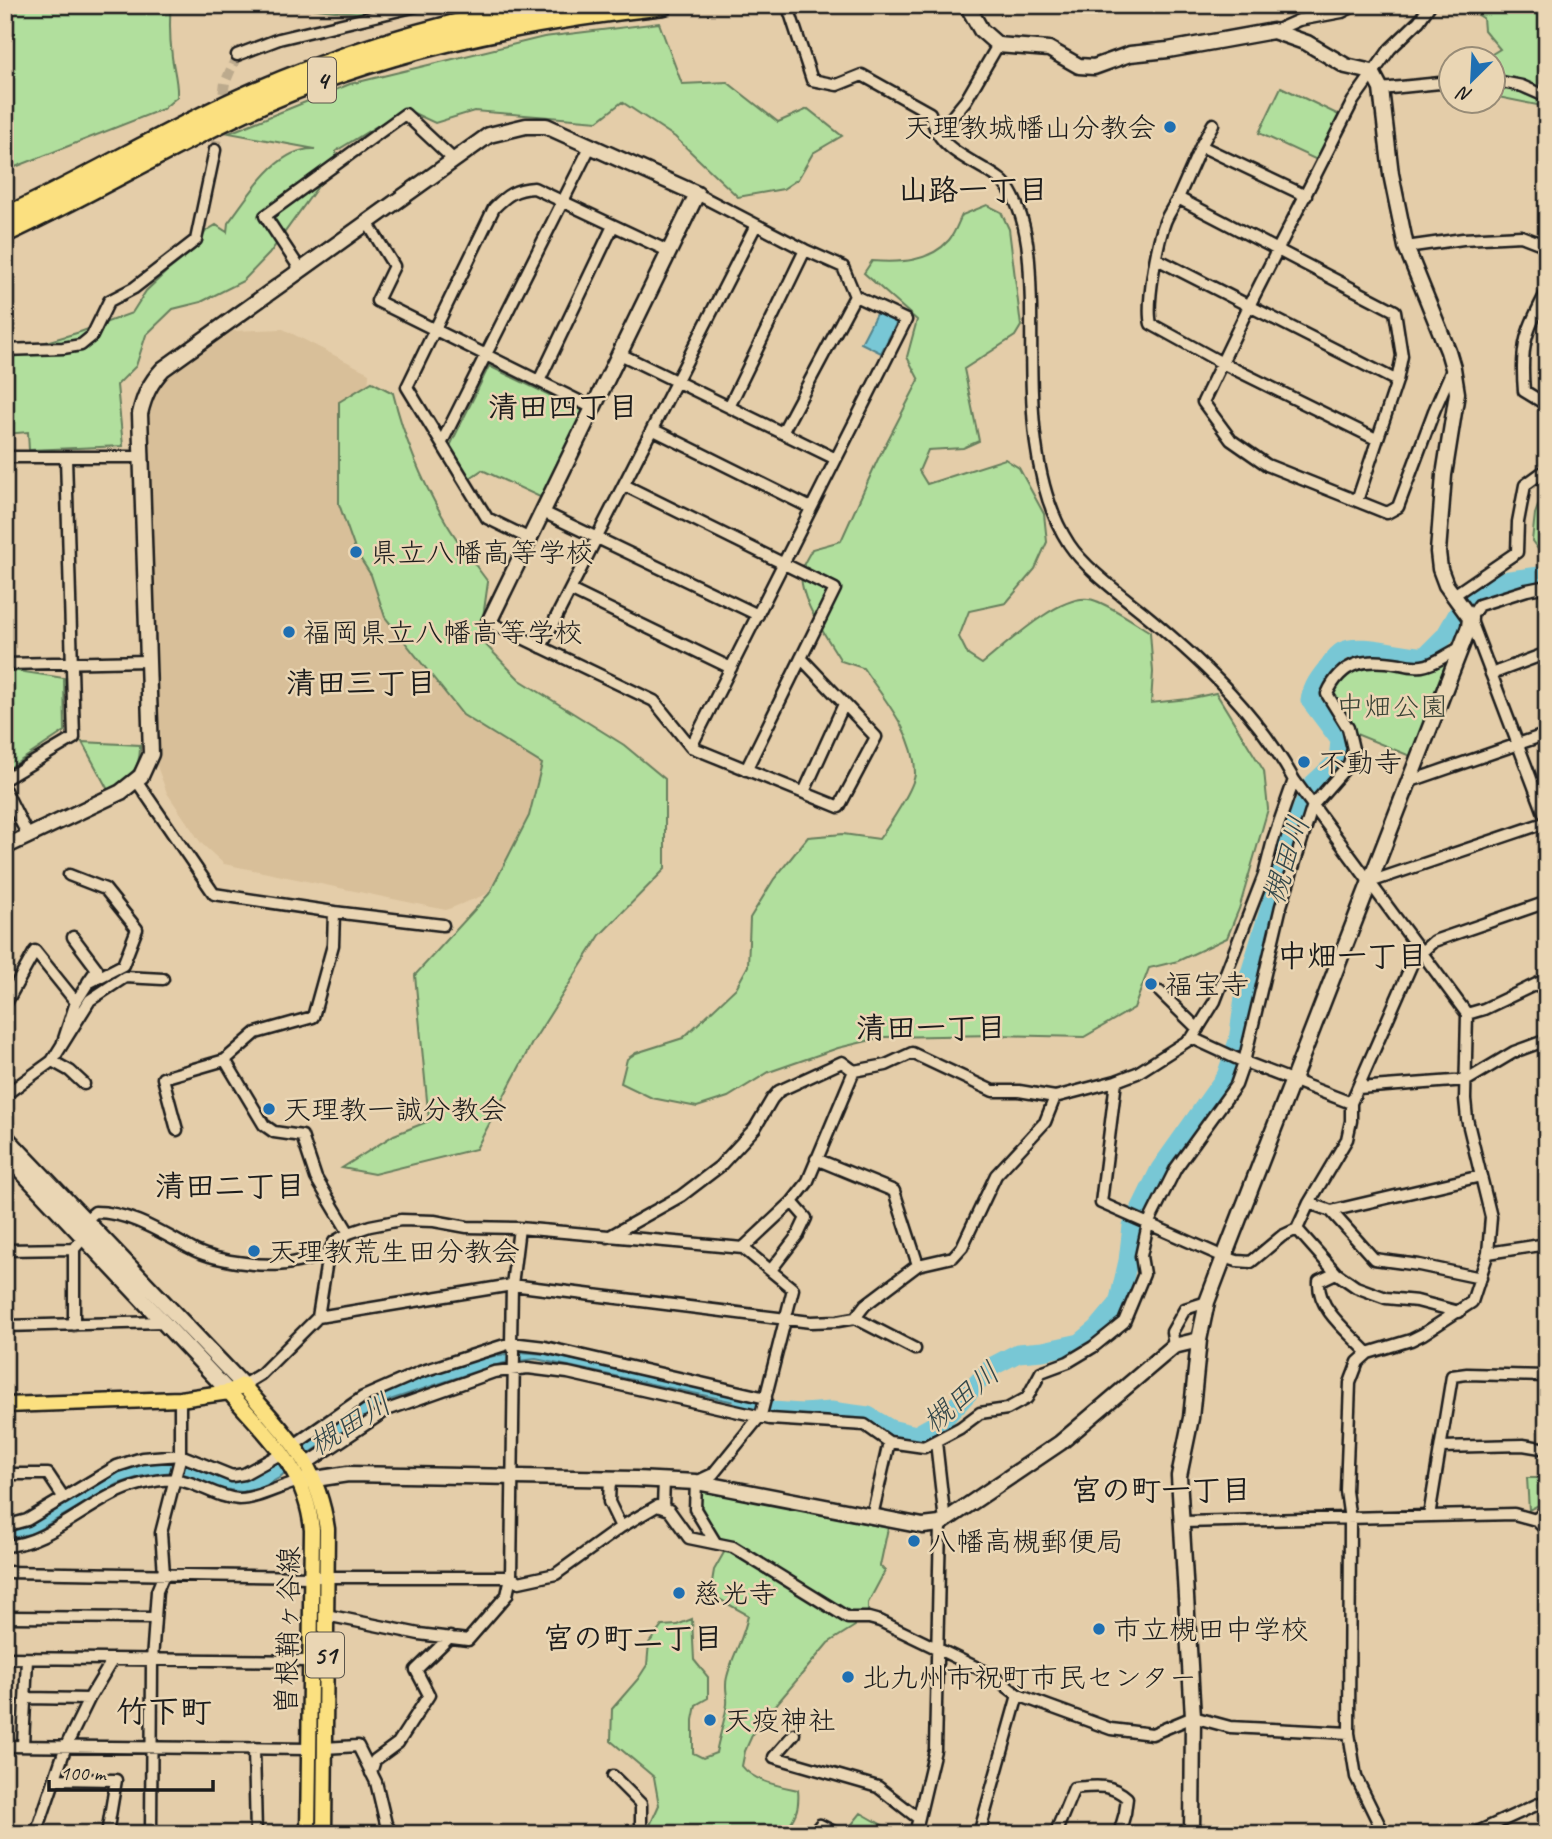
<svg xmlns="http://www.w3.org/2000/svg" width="1552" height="1839" font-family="Caveat,'Klee One',sans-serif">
	<rect width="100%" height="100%" fill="#e4cda9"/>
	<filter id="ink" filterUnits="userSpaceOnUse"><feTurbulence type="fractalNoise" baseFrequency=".0143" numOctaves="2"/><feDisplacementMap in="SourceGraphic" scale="14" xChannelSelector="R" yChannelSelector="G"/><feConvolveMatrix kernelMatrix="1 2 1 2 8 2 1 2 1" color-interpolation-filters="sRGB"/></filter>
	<g filter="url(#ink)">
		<path fill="#d8bf99" d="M283 329 369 373 366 426 369 522 537 737 546 784 487 894 446 910 224 864 201 843 167 793 157 766 147 428 153 401 162 381 212 344 233 331Z"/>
		<path fill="#b1df9d" stroke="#667e5c" stroke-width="2" d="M5 5H171C169 23 170 40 172 57 174 71 178 83 177 97L163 109 5 171Z
			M295 5H482C421 14 356 18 295 5Z
			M1462 5H1547V107L1493 96 1492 60 1484 59 1500 49 1484 30 1483 18Z
			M659 23 682 84 727 82 778 122 808 109 842 136 813 153 798 179 783 189 738 197 675 137 622 102 598 121 474 111 435 123 405 109 336 151 337 160 269 254 243 281 201 302 173 309 146 335 136 366 117 385 123 446 29 450 28 432 5 434V354L80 332 132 313 146 291 166 272 195 249 206 231 216 225 227 232 228 223C249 196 276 147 315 149L229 133 350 84 544 37Z
			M1281 87 1339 115 1317 160 1259 133Z
			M987 205 1001 212 1009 229 1021 326 1015 336 964 369 979 441 963 448 928 450 919 471 927 484 1005 459 1019 468 1044 514 1047 542 1035 569 1006 603 969 611 959 637 968 655 982 664C1006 645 1057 596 1088 599 1103 600 1137 624 1150 632L1153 672 1151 703 1188 699 1216 693 1264 771 1268 809 1239 909 1227 938 1178 961 1149 968 1134 1008 1084 1037 996 1035 884 1037 838 1048 769 1072 728 1097 697 1107 652 1098 621 1083 627 1059 636 1053 683 1038 736 988 748 966 750 918 774 879 808 837 843 834 879 839C888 827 915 787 915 773 915 734 884 699 863 668L841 661C828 638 796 597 802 569 804 562 809 555 812 549L841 541 877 461 919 380 907 357 917 320 864 273 872 261C900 263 930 262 949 240 955 233 958 223 962 215Z
			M489 366 585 412 542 498 482 470 470 478 450 446Z
			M372 382 393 393C404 438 423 484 447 524 459 544 474 563 488 582L480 639 520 680 624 745 665 779V869L600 935 532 1043 476 1149 374 1174 342 1168 394 1135 429 1121 415 975 489 894 529 816 542 764 463 715 385 617 371 575 356 552 339 504V402Z
			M1547 482V548L1541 553 1532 541 1535 514Z
			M1454 658 1415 758 1356 734 1332 694 1335 685 1356 667 1371 665 1412 669Z
			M5 669 64 678 65 731 5 771Z
			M82 742 140 745C141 770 128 780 108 790Z
			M1527 1478H1547V1501L1529 1510Z
			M700 1488 888 1528 880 1566 885 1571 868 1603V1615L857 1614 855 1626 828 1643 754 1731 745 1751 742 1766C754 1782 780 1786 798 1790 800 1809 795 1819 782 1834H646L659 1805 654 1777 611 1741 612 1709 638 1679 647 1665 649 1643 662 1626 677 1625 692 1619 694 1660 708 1677V1698L696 1705 693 1720V1753L703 1758 716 1753C719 1737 725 1720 727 1704 728 1695 724 1688 727 1677 732 1656 745 1636 748 1615L710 1594 714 1570 730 1542 718 1537 699 1505Z
			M861 1813 884 1826 877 1834H844Z"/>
		<path fill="#78c7d5" stroke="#53838b" stroke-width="2" d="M877 312 897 322 881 353 861 343Z
			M519 1352 545 1354 746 1395 757 1401 758 1405 730 1401 536 1359 508 1362 486 1368 390 1400 299 1460 279 1478 261 1488 242 1492 218 1488 184 1474 172 1472 142 1476 118 1484 33 1533 5 1540V1529C54 1522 86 1478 132 1465 151 1459 171 1459 190 1462 205 1465 239 1478 252 1474 288 1463 318 1431 350 1411 397 1381 464 1359 519 1352Z"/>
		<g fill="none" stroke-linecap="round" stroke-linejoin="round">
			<path stroke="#78c7d5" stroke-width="19" d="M743 1400 772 1411 802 1413 831 1411 868 1416 890 1429 916 1435 943 1420 993 1366 1018 1353 1043 1351 1080 1343 1097 1329 1118 1304 1128 1261 1132 1226 1160 1169 1226 1076 1238 1041 1245 990 1293 831 1312 785 1338 761 1340 740 1310 700C1313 686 1319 678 1328 667 1332 661 1337 654 1343 651 1361 642 1403 657 1425 656L1445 636 1468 596 1502 581 1547 575"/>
			<path stroke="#bcaa8d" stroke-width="10" stroke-dasharray="10 5" stroke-linecap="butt" d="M221 108 225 83 237 55
				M215 150 219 123"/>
			<g stroke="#1c1c1c" stroke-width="15">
				<path id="street" d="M793 5 790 13 812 80 837 85 862 75 930 113C932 119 934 126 937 132 950 155 981 164 1001 180 1011 188 1017 204 1021 216 1030 244 1030 277 1031 306 1032 381 1026 478 1069 544 1086 570 1126 598 1151 619 1208 667 1258 715 1294 780L1467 1014 1465 1099 1467 1119 1491 1217 1488 1253 1472 1302 1423 1334 1411 1340 1368 1353 1358 1362 1350 1383 1346 1491 1350 1520 1349 1733 1356 1777 1380 1826 1387 1834
					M1430 5 1419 21 1390 49 1353 101 1249 306 1203 402 1231 440 1267 465 1387 513 1398 507 1434 411 1452 370
					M1274 31 1299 20 1342 12 1356 5
					M237 55 279 39 421 5
					M1492 80 1522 86 1547 97
					M1381 89 1450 82
					M938 134 966 100 998 45
					M1201 146 1213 124
					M697 194 805 250 843 267 855 296 782 433
					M1178 198 1201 146 1306 196
					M367 222 394 266 377 301 593 408
					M1406 247 1463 239 1521 236 1547 246
					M1157 259 1397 381
					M300 269 265 216 405 114 454 160
					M1547 291C1526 332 1520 344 1524 391L1547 405
					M5 350 63 348 81 345 92 336 109 301 134 288 196 240 215 150
					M620 354 836 459
					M539 381 613 226
					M729 407 805 250
					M652 429 811 508
					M442 442 591 145
					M5 457H141
					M624 485 835 589 746 770
					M1357 501 1397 381 1402 356 1395 311 1178 198C1174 206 1168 214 1165 222 1157 243 1146 304 1151 324L1222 363 1376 439
					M543 512 758 615
					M530 539 487 518 407 387 494 208C507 195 515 189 534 188L670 252
					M1547 586 1527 590 1479 605 1470 618 1547 821
					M570 590 731 668
					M1454 595 1517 552 1518 522 1525 485 1547 469
					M489 622 654 701 691 747 839 807 876 737 801 658
					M541 647 756 225
					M5 664 148 661
					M1491 674 1547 653
					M691 747 906 320 855 296
					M5 779 74 738 66 457
					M136 780 214 894 334 912 333 945 313 1017 256 1033 225 1060 163 1078 177 1130
					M1411 781 1547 734
					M5 790 28 836
					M804 792 844 704
					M1370 882 1547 822
					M334 912 443 925
					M73 937 97 969 88 982
					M1160 992 1198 1029
					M5 1005 35 951 76 1002
					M1467 1014 1484 1009 1547 979
					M1192 1038 1242 1061 1351 1103
					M62 1045 76 1002 88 983 123 965 137 929 105 889 69 875
					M225 1060 264 1125 274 1132 302 1136 316 1178 349 1233
					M52 1061 70 1071 84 1084
					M1116 1081 1101 1203 1224 1257 1237 1261 1251 1262 1282 1236 1297 1229 1309 1203 1347 1139 1351 1121V1103L1414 959 1434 941 1547 902
					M1358 1088 1467 1080 1514 1052 1547 1040
					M5 1095 52 1061 90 1000 125 977 163 979
					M816 1159 894 1191 918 1265
					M1309 1203 1331 1211 1481 1176
					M1331 1211 1374 1259 1419 1265 1481 1278
					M87 1219 95 1212C130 1212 160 1232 190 1248 213 1261 260 1267 286 1264 300 1262 315 1257 328 1254
					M1297 1229 1336 1273
					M608 1237 681 1196 719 1167 755 1128 772 1099 779 1091 842 1062 854 1071 886 1065 912 1053 993 1091H1019L1055 1097 1116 1081 1137 1073 1192 1038 1215 1001 1264 875 1273 840 1294 780
					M743 1248 792 1202 807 1183 854 1071
					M74 1249V1325
					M5 1250 74 1249 84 1237
					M1488 1253 1547 1244
					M771 1270 798 1235 806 1218 792 1202
					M318 1317 328 1254 334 1242 349 1233 370 1226 401 1220 434 1221 467 1227 519 1228 743 1248 793 1289 761 1415 713 1474 696 1482 695 1509 715 1542
					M855 1318 915 1349
					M5 1326 163 1322
					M1174 1346 1172 1332 1185 1309 1207 1302
					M1368 1353C1350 1333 1317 1310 1319 1281L1336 1273 1356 1287 1386 1298 1417 1301 1459 1312
					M243 1385 261 1374 318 1317 512 1285 811 1322 838 1321 855 1318 865 1305 918 1265 953 1257 962 1247 996 1175 1045 1122 1055 1097
					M936 1442 945 1522
					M294 1445 363 1397 420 1372 511 1343 545 1347 766 1398
					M1441 1447 1523 1445 1547 1449
					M308 1463 387 1410 494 1372 528 1368 568 1373 770 1419 865 1425 889 1442 924 1447 960 1428 980 1413 1007 1409 1027 1398 1041 1372 1068 1362 1093 1347 1124 1322 1144 1274 1141 1256 1148 1224 1176 1168 1236 1085 1244 1062 1281 906 1313 805 1349 764 1353 749 1348 728 1327 694C1342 660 1367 658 1400 664 1408 666 1414 667 1422 666 1437 664 1447 653 1461 648
					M5 1474H48L64 1498
					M610 1478 609 1502 621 1527
					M663 1507 664 1480
					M872 1516 889 1442
					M1429 1516 1452 1376 1467 1374 1547 1376
					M1536 1520 1547 1508
					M1182 1522 1514 1514 1536 1520 1547 1531
					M5 1526 27 1520 117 1466 142 1458 180 1455 232 1476 244 1474 282 1453
					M5 1546C54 1543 93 1495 141 1484 153 1481 166 1478 178 1480 199 1483 217 1498 239 1499 258 1499 281 1485 301 1481
					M5 1572 311 1577H511L519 1582 556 1574 621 1527 657 1506 669 1510 689 1538 733 1547 848 1618H869L880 1621 990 1674 1018 1695 1111 1729 1152 1734 1193 1717 1230 1727 1349 1733
					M326 1615 419 1634 468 1640 507 1595 511 1577 514 1351 511 1343 512 1285 519 1228
					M5 1617 155 1618
					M5 1658 310 1661
					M26 1698 89 1699
					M794 1734 774 1757 878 1787 918 1818
					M23 1745 27 1659
					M5 1746 310 1749
					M254 1748 256 1834
					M324 1748 358 1746 376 1782 386 1824 393 1834
					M371 1773 375 1760 398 1743 429 1695 416 1670 450 1637
					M613 1776 641 1804V1834
					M55 1779 116 1780 107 1834
					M36 1834 66 1746 89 1699 113 1659
					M151 1834 152 1660 157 1591 164 1574 161 1533 180 1459V1399
					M813 1834 820 1825 838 1834
					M915 1834 935 1750 940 1524
					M979 1834 1018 1695
					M1055 1834 1074 1788C1095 1786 1111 1783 1127 1798L1125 1813 1119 1834
					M1365 1834 1380 1826
					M1473 1834 1547 1800"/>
			</g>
			<g stroke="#1c1c1c" stroke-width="19">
				<path id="secondary" d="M967 5 981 30 998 45 1049 49 1079 66 1094 67 1130 54 1168 50 1273 31 1307 43 1346 66 1372 72 1381 89 1391 174 1406 247 1448 351 1453 368 1457 393 1444 475 1438 552 1440 569 1446 585 1470 618 1469 627 1224 1257 1207 1302 1199 1340 1191 1418 1179 1476 1193 1717 1192 1834
					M5 847 121 792 141 776 151 754 140 414C144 396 150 383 163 369L489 135 526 126H546L697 194 489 622
					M5 1136 243 1385
					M5 1154 229 1392
					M302 1481 348 1474 636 1479 696 1482 923 1526 940 1524 1060 1443 1174 1346 1199 1340"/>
			</g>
			<g stroke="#1c1c1c" stroke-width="19">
				<path id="primary" d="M229 1392C267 1436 306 1468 312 1530L308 1834
					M5 1405 180 1399 229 1392 243 1385C286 1436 317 1461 327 1529L324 1834"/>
			</g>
			<g stroke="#1c1c1c" stroke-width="23">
				<path id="highway" d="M5 217C84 181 159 135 239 99 337 55 442 22 549 5
					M5 233C86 196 162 150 243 112 376 51 519 21 664 5"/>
			</g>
			<use href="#street" stroke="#ead6b4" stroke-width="10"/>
			<use href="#secondary" stroke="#ead6b4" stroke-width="14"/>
			<use href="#primary" stroke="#fbe080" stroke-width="14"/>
			<use href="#highway" stroke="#fbe080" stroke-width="18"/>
		</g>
	</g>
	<g fill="#1f6fb2" stroke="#ead6b4" stroke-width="2.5">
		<circle cx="1170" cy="127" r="7"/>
		<circle cx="356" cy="552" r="7"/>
		<circle cx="289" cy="632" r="7"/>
		<circle cx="1304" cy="762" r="7"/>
		<circle cx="1151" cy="984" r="7"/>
		<circle cx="269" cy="1109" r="7"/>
		<circle cx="254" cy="1251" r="7"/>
		<circle cx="914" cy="1541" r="7"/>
		<circle cx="679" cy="1593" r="7"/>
		<circle cx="1099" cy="1629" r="7"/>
		<circle cx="848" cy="1677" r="7"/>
		<circle cx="710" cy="1720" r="7"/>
	</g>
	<g text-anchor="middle" stroke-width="5" stroke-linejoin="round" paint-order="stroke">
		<g fill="#ead6b4" stroke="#5a544a" stroke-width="2">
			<rect x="308" y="57.5" width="28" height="45" rx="5"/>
			<rect x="306" y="1632.5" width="38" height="45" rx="5"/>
		</g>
		<g font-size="26" font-weight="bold" fill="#1c1c1c">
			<text x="322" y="89">4</text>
			<text x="325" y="1664">51</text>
		</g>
		<g font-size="28" fill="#1c1c1c" stroke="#ead6b4" text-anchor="start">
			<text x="1156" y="137" text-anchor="end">天理教城幡山分教会</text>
			<text x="370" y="562">県立八幡高等学校</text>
			<text x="303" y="642">福岡県立八幡高等学校</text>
			<text x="1318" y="772">不動寺</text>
			<text x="1165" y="994">福宝寺</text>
			<text x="283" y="1119">天理教一誠分教会</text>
			<text x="268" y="1261">天理教荒生田分教会</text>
			<text x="928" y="1551">八幡高槻郵便局</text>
			<text x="693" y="1603">慈光寺</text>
			<text x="1113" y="1639">市立槻田中学校</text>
			<text x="862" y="1687">北九州市祝町市民センター</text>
			<text x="724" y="1730">天疫神社</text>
		</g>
		<g font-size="28" fill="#3a4336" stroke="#ead6b4">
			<text x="1392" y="716">中畑公園</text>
		</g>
		<g font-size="28" fill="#1c1c1c" stroke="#ead6b4">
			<text transform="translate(287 1630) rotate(-89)" y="10">曽根鞘ヶ谷線</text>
		</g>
		<g font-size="30" font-weight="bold" fill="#1c1c1c" stroke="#ead6b4">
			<text x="973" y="200">山路一丁目</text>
			<text x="563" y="417">清田四丁目</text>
			<text x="361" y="693">清田三丁目</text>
			<text x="1352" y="966">中畑一丁目</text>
			<text x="931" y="1038">清田一丁目</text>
			<text x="230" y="1196">清田二丁目</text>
			<text x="1161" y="1500">宮の町一丁目</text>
			<text x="633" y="1648">宮の町二丁目</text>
		</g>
		<g font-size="30" font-style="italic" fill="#33474a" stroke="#ead6b4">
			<text transform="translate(1286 860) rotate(-72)" y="10">槻田川</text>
			<text transform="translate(961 1397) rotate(-40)" y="10">槻田川</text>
			<text transform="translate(350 1424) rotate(-31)" y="10">槻田川</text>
		</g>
		<g font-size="32" font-weight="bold" fill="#1c1c1c" stroke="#ead6b4">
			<text x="164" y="1722">竹下町</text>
		</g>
	</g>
	<rect width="1552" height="1839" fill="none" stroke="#ead6b4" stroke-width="28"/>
	<rect x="14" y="14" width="1524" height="1811" fill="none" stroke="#1c1c1c" stroke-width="2.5" filter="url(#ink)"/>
	<g transform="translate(1472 80) rotate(204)"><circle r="33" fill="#ead6b4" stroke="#988c77" stroke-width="2"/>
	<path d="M0-5L12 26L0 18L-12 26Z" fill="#1f6fb2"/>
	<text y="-10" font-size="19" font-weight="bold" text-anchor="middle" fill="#1c1c1c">N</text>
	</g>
	<path d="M49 1780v10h164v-10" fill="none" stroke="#1c1c1c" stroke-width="3.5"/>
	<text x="60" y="1780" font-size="21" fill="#1c1c1c" stroke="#ead6b4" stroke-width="5" paint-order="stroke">100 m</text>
</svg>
